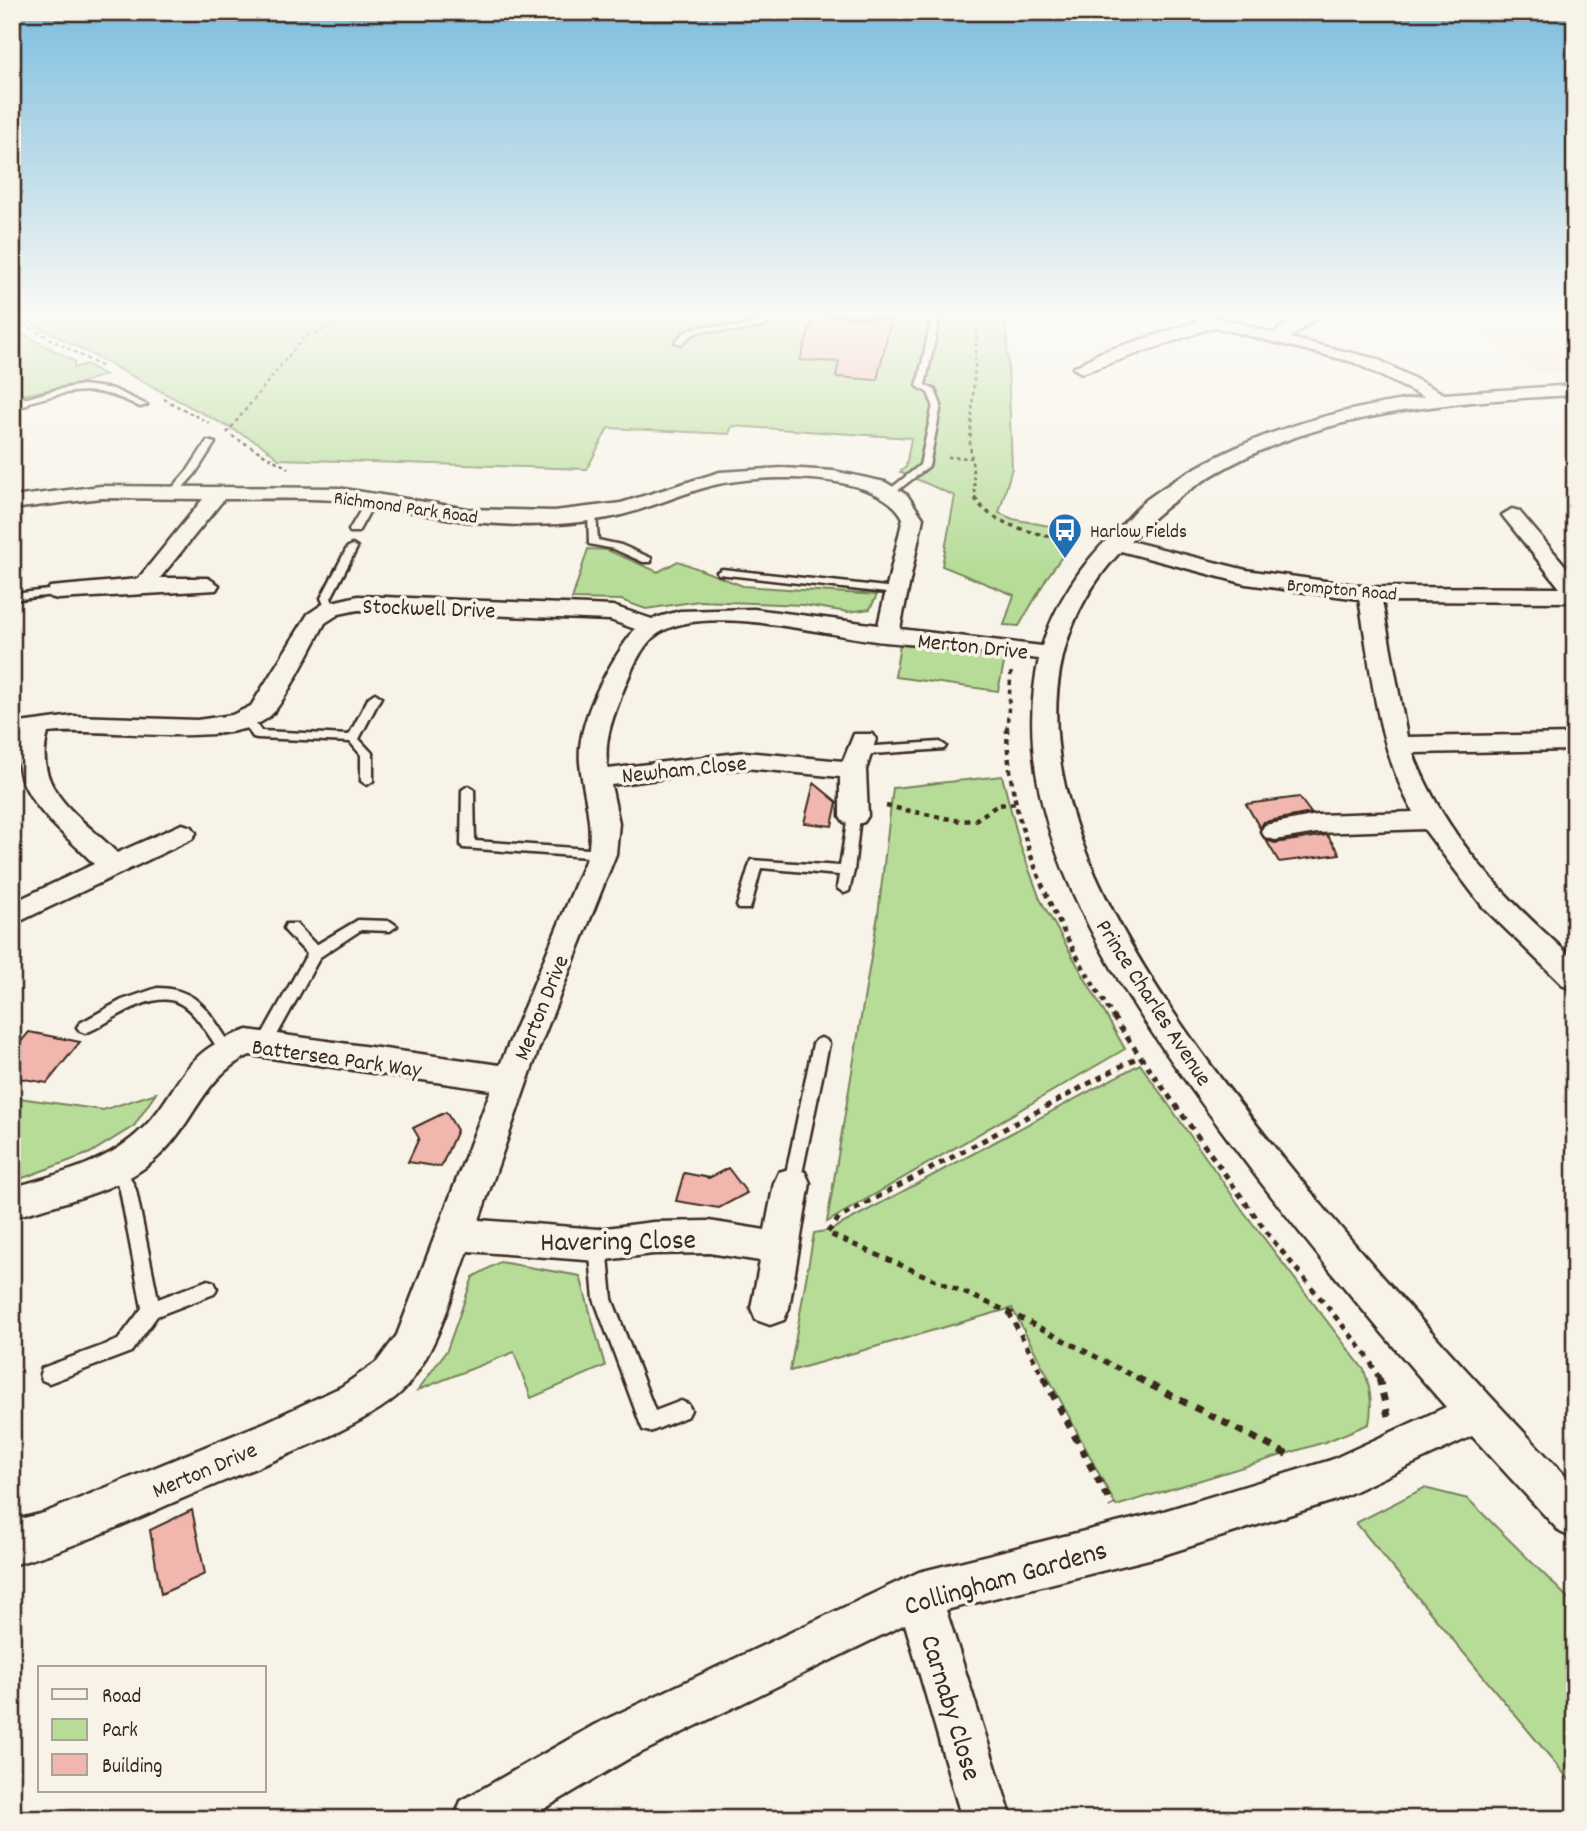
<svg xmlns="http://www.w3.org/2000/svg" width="1587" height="1831" font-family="Dekko,sans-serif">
	<rect width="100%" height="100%" fill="#f7f3e8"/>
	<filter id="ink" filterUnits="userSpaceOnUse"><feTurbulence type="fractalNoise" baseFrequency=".0143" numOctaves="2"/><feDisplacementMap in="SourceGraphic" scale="14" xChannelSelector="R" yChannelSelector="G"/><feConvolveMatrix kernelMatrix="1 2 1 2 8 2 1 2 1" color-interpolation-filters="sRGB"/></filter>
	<g filter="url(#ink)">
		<path fill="#f5e1d6" d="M1467 315H1575V374L1536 373 1477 329Z"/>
		<path fill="#b6dc98" stroke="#78835b" stroke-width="2" d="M17 315H1006L1012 468 999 513 1013 519 1080 532 1048 576 1019 626 1004 625 1014 595 942 566 955 496 900 472 906 467 911 438 732 426 729 434 608 428 587 469 279 459 259 443Z
			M12 328 74 361V368L86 364 105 375 77 384 12 397Z
			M588 549 607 550 658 572 678 561 743 586 877 595 870 609 848 612 803 605 699 601 646 609 621 600 572 599Z
			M900 644 1005 659 998 691 895 677Z
			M1002 776 1020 845 1040 899 1125 1049 827 1222 878 915 893 788Z
			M1140 1064 1244 1212 1364 1370C1371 1389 1373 1405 1369 1424L1325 1442 1116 1506 1012 1308 790 1371 814 1233 831 1230Z
			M156 1093 134 1126 90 1153 12 1182V1097L103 1110Z
			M500 1262 580 1276 605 1366 531 1398 514 1352 418 1390 447 1350 473 1277Z
			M1424 1488 1468 1499 1575 1605V1787L1356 1523Z"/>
		<path fill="#f1b6ad" stroke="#3b2a1e" stroke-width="2" d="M814 315 891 320 877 380 836 377 839 362 800 360Z
			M814 783 837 802 832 826 804 823Z
			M1299 797 1311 813 1264 822 1260 828 1246 804Z
			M1327 835 1340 854 1279 862 1266 840 1275 843Z
			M29 1032 80 1042 47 1083 12 1077V1052Z
			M446 1112 457 1130 441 1167 408 1162 419 1138 413 1128Z
			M728 1168 747 1193 719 1208 676 1201 684 1173 709 1178Z
			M192 1510 205 1574 161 1594 150 1530Z"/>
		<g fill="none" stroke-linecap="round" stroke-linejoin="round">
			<g stroke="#3b2a1e" stroke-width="5">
				<path id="lane" d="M778 315H789C775 324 752 330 734 331 714 332 696 325 682 344L675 342C691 320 712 328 736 327 750 326 765 320 778 315Z
					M922 315H931L939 321 925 385 935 390 941 405 929 466 892 495 889 494V490L920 465 933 405 928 393 917 386 931 322Z
					M83 385 113 389 147 405 140 407C92 382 71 391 21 404L17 401 55 390Z
					M207 441 215 443 195 474 176 495H170L168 493 188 470Z
					M374 496 382 498 372 507 358 532H350L349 530 365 503Z
					M588 512 596 514 598 540 621 545 651 558V562H643L614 549 589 544Z
					M352 545 357 548 331 598 336 609 331 612 327 611 321 598 347 548Z
					M722 569 895 588 900 591 895 594 718 574 717 572Z
					M58 589 62 590V594L12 600V594Z
					M375 693 381 697 359 739 373 754V781L367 785 361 781V755L350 742 257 738 253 737 241 720 247 716 251 717 261 731 349 735 369 697Z
					M940 742 946 746 944 749 859 755 853 751 859 747Z
					M468 786 474 790 475 841 602 850 609 854 602 858 463 848 461 845 462 790Z
					M854 812 860 816 854 871 849 891 844 893 837 888 839 875 761 868 751 906 749 909H739L737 906 751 860 840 866 848 816Z
					M358 920 390 921 397 926 390 931 361 930 320 957 271 1046H261L258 1042 307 954 286 932 284 928 286 924H296L316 945Z
					M157 988C199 988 210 1014 231 1045L234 1049 231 1053H221C188 1005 179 982 119 1015 108 1021 97 1029 85 1033L80 1031 77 1027 80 1023 122 1000Z
					M821 1038 826 1040 829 1044 800 1183 798 1188 792 1190 786 1188 784 1183 813 1044 816 1040Z
					M116 1158 122 1160 136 1190 158 1299 208 1280 214 1282 217 1288 214 1294 157 1316 131 1352 49 1383 42 1380 40 1374 42 1368 118 1340 142 1308 120 1190 108 1165 110 1160Z
					M598 1237 604 1240 607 1245 612 1299 655 1411 681 1401 688 1404 691 1410 688 1416 650 1432 643 1430 640 1423 594 1299 589 1245 592 1240Z"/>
			</g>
			<g stroke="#3b2a1e" stroke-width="5">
				<path id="street" d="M1189 315H1211L1275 334C1288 318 1301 315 1320 315L1290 338 1377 359 1444 394 1575 385V395C1416 403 1245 418 1130 541L1246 570 1369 587 1560 588 1502 515 1512 509 1519 511 1575 577V602L1382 601 1407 737 1575 734V750L1413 753C1445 838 1508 901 1575 960V989L1564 986 1483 907 1424 829 1317 833 1275 840 1265 837 1261 831 1265 825 1317 815 1413 812C1376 744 1372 674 1359 599L1246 584 1121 551C944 740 1173 1022 1296 1174 1384 1282 1478 1385 1575 1486V1539L1560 1532 1472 1436 1336 1500 1157 1557 946 1610 1012 1819H962L905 1624 628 1759 527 1819H454L461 1801 594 1725 919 1572 1157 1513 1331 1460 1446 1407C1371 1322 1299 1234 1231 1143 1135 1013 1000 832 1039 659 988 653 936 646 885 642 830 637 709 602 659 633 640 645 629 676 621 696 612 720 603 742 608 769L745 752 843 761 854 734H872L876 739 866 770 868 816 864 822 854 825 844 822 840 816V777L745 768 611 785 619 823 616 854 539 1048 479 1220 598 1229 653 1222 709 1221 765 1230 774 1183 779 1172 792 1168 805 1172 810 1183 789 1308 784 1320 770 1325 756 1320 751 1308 760 1261 709 1253 653 1254 598 1261 468 1251C451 1297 438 1348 407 1386 375 1425 250 1469 200 1491 138 1517 77 1548 12 1565V1521L44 1513 266 1422 341 1387 377 1362 397 1335 491 1090 250 1055C204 1075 194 1124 159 1156 121 1192 61 1202 12 1218V1188C53 1175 98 1166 132 1138 183 1097 172 1053 248 1030L500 1065 588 854C594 822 583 795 580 763 576 721 610 661 635 629L610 620 358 610 339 614 325 623C314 643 284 704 270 716 231 751 102 726 48 733 31 791 82 817 117 853L182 824 192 827 196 833 192 839 12 925V903L94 864C62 830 4 792 21 738L12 740V724L73 716 197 720 232 715 251 706 308 614 323 604 358 596 613 606 652 619 680 611 754 609 878 625 903 518C878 470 760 474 714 485 678 494 645 511 608 518 562 526 512 527 465 521 429 516 393 507 356 502 312 497 267 499 224 499L160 578H208L219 585 216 590 58 599 50 597 47 592 50 587 138 579 203 499 101 498 12 509V497L101 486 338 488 468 509 554 511 621 503 720 472 783 468 834 471 885 482 907 495 923 518 900 629 1042 646C1055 604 1082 563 1112 535 1124 524 1134 510 1146 500 1228 439 1323 411 1424 397L1353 362 1214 327 1082 373 1073 368 1099 353 1199 321Z
					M21 396 30 401 27 405 12 408V397Z"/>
			</g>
			<path stroke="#3b2a1e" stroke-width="2.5" stroke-dasharray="3.5 3.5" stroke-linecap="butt" d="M12 318 104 368
				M164 399 209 423
				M227 433 302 339 358 315
				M232 436 288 468
				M948 457 972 458
				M976 500 970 443 978 315"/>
			<path stroke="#3b2a1e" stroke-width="3.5" stroke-dasharray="4.5 4.5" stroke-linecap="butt" d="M975 498C993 529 1048 535 1079 543
				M1007 730 1011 672"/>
			<path stroke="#3b2a1e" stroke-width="4.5" stroke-dasharray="5 5" stroke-linecap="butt" d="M1007 728C1008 833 1059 932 1114 1018
				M886 806 960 821 975 820 998 805 1018 803"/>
			<path stroke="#3b2a1e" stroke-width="5" stroke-dasharray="6 6" stroke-linecap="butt" d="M1113 1017 1140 1056
				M1009 1313 1045 1380
				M1141 1380 1009 1312 827 1233 839 1218 1140 1056 1271 1238 1366 1354 1380 1380"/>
			<path stroke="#3b2a1e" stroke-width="7" stroke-dasharray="8 8" stroke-linecap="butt" d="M1044 1378 1112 1506
				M1137 1378 1288 1455
				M1379 1378 1388 1416"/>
			<use href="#lane" fill="#f7f3e8" fill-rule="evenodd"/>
			<use href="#street" fill="#f7f3e8" fill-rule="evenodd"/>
		</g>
	</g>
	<linearGradient id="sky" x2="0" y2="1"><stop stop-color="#7bbcde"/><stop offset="0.55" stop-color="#fbfaf5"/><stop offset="1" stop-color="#fbfaf5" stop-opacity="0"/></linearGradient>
	<rect width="1587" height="571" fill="url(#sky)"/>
	<defs>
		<g id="bus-pin" transform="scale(1.75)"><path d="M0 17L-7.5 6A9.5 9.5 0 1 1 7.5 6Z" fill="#1f6fb2" stroke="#f7f3e8"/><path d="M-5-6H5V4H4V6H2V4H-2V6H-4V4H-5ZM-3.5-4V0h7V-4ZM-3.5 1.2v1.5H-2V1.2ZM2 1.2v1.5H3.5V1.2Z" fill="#fff"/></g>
	</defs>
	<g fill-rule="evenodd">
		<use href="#bus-pin" x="1065" y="530"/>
	</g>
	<g text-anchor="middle" stroke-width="7" stroke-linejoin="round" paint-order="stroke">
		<g font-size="19" fill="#3b2a1e" stroke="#f7f3e8">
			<text transform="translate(406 506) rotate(8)" y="7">Richmond Park Road</text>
			<text transform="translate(1342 588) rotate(5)" y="7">Brompton Road</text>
		</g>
		<g font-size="19" fill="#3b2a1e" stroke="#f7f3e8" text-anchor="start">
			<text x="1090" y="537">Harlow Fields</text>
		</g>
		<g font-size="23" fill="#3b2a1e" stroke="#f7f3e8">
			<text transform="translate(429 607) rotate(2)" y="8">Stockwell Drive</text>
			<text transform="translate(973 645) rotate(6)" y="8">Merton Drive</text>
			<text transform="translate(684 768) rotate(-6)" y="8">Newham Close</text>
			<text transform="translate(1155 1002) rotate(57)" y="8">Prince Charles Avenue</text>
			<text transform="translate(540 1007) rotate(-68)" y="8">Merton Drive</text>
			<text transform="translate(337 1057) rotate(8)" y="8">Battersea Park Way</text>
			<text transform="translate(204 1469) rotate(-23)" y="8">Merton Drive</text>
		</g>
		<g font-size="28" fill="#3b2a1e" stroke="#f7f3e8">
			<text transform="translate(618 1239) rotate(-1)" y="10">Havering Close</text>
			<text transform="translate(1005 1576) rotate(-16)" y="10">Collingham Gardens</text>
			<text transform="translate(953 1707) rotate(73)" y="10">Carnaby Close</text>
		</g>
	</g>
	<rect width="1587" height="1831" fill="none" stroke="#f7f3e8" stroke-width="42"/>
	<rect x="21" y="21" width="1545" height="1789" fill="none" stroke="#3b2a1e" stroke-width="2.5" filter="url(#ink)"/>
	<rect x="38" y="1666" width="228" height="126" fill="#f7f3e8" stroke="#aca397" stroke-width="2"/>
	<rect x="52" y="1689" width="35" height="10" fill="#f7f3e8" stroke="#aca397" stroke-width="2"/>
	<text x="102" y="1702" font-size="21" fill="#3b2a1e">Road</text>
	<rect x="52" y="1719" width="35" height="21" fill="#b6dc98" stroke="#aca397" stroke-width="2"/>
	<text x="102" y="1736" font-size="21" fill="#3b2a1e">Park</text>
	<rect x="52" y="1754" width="35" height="21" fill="#f1b6ad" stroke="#aca397" stroke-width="2"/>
	<text x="102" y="1772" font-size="21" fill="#3b2a1e">Building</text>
</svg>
